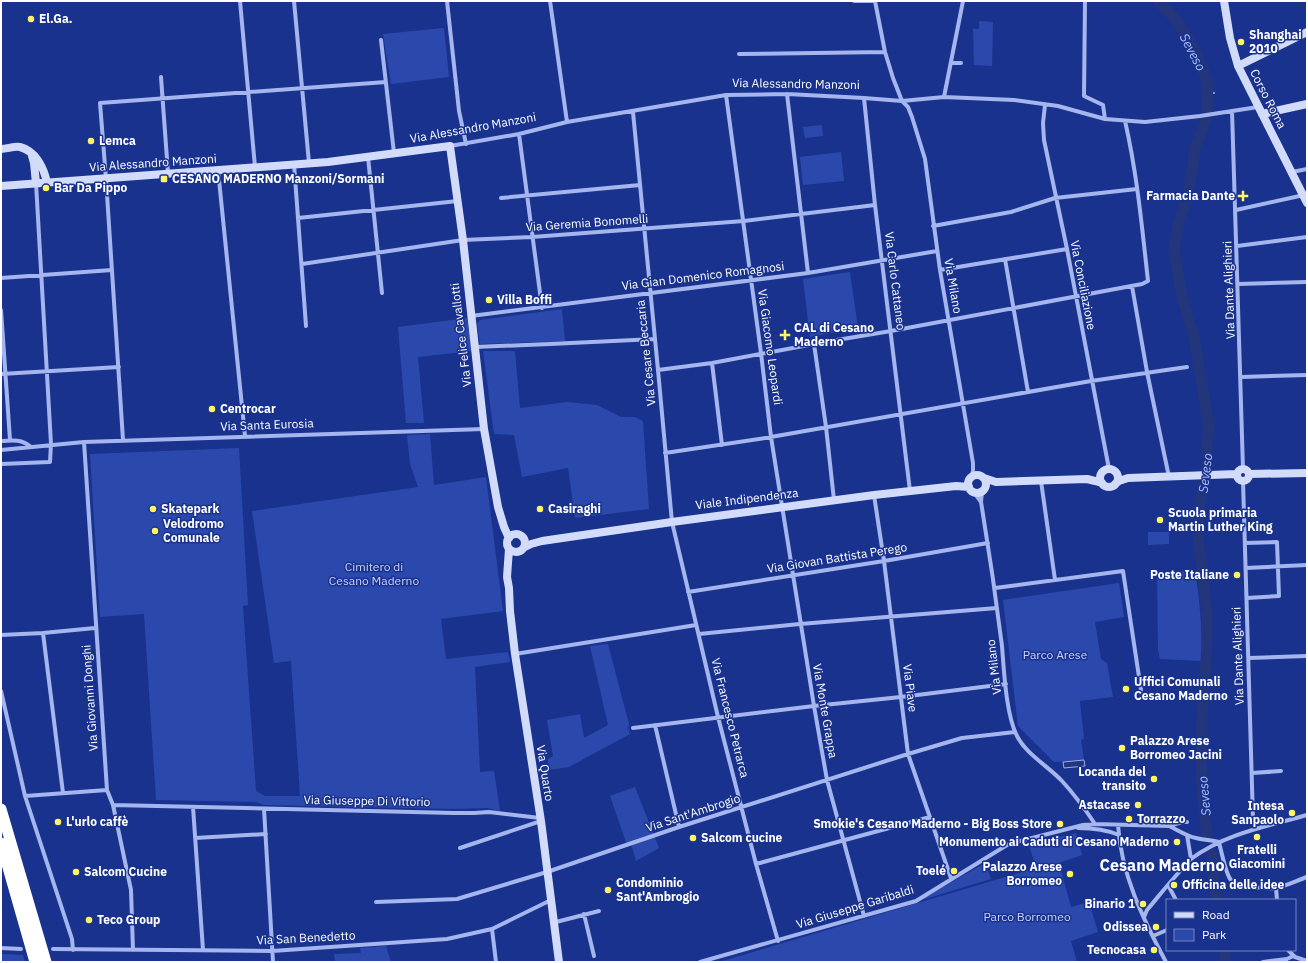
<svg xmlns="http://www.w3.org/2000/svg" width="1308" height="963" font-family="'IBM Plex Sans',sans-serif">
	<rect width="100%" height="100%" fill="#19328e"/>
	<path fill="#2b49ac" d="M979 21 993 22 992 66 974 65 973 29H979Z
		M444 28 449 77 391 84 383 34Z
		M822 125 823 136 805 138 803 127Z
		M841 152 844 181 803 185 800 157Z
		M850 272 858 328 810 337 803 279Z
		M562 309 565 341 480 344 477 324 480 320Z
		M467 318 472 351 418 357 424 423H406L398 327Z
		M483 351H515L520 408 567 402 597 405 621 417H635L643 421 649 509 575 518 568 468 522 477 514 435 494 434Z
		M430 434 434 485 486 477 503 611 441 619 446 659 508 652 510 662 475 667 480 772 494 771 500 811 487 808 454 809 264 805 256 802 156 800 144 614 100 617 90 454 239 448 248 605 243 606 256 791 265 796H300L291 661 274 663 252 511 418 487 410 464 407 435Z
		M1148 532H1169V544L1148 545Z
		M1195 571C1200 601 1202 630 1202 661L1160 659 1158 650 1157 572Z
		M1119 583 1124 617 1095 622 1101 659 1107 663 1113 697 1080 701 1084 739 1081 740 1084 760 1054 762 1018 726 1003 600Z
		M608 644 629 724 628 728 630 734 569 767 549 770 548 759 553 756 547 720 580 714 584 738 608 725 590 646Z
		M635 787 659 848 636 861 631 844 627 845 610 796Z
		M1076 833 1082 855 1059 863 1071 907 1089 902 1098 932 1071 941 1077 962H719L1036 868 1029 845Z
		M985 863 991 879 918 901Z
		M386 946 391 962H335L334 954 361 953 360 948Z
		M1 954 23 955 25 962H1Z"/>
	<path fill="#23367c" stroke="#98adf1" d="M1084 760 1085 766 1064 768 1063 762Z"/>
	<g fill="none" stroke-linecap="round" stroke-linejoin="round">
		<path stroke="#98adf1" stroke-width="2" d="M1208 93H1214"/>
		<path stroke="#23367c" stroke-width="11" d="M1158 1 1171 14 1190 41 1204 72 1208 83 1207 111
			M1206 119 1195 149 1188 196 1178 225 1174 249 1181 292 1195 342 1209 427 1207 443V465L1199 508 1198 523 1199 545 1207 612V645L1202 719 1201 761 1203 799 1207 834
			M1212 855 1216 900
			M1224 950 1226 962"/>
		<path stroke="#a5b6ee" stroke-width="4" d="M240 1 255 167
			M294 1 309 163
			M447 1 459 111 466 144
			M550 1 567 122
			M854 1H875
			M875 1 885 52 893 78 902 101 908 107 912 117 925 159 940 270 973 463V471L971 478
			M1085 1 1084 96 1103 105 1105 119
			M381 40 394 153
			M739 54 885 52
			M951 63H961
			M161 77 168 173
			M787 94 808 273
			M726 95 761 353 771 437 814 706 827 780 864 916
			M944 97 963 1
			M864 98 875 205 910 491
			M1045 105 1043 123 1044 140 1067 249 1109 469
			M1232 111 1243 469
			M633 112 658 370 672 522 718 717 756 864 778 941
			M519 134 542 308
			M450 146 519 134 567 122 726 95 787 94 864 98 902 101 944 97 1014 100 1058 106 1105 119 1145 122 1200 116 1258 107
			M368 157 382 293
			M294 164 306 326
			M218 170 245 436
			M1292 172 1307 169
			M501 198 640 185
			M1236 210 1304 195
			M298 218 458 201
			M933 226 1011 212 1055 198 1137 189
			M1237 246 1307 237
			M1005 259 1028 392
			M302 264 463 240 532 237 744 221 875 205
			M940 270 1067 249
			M1 278 112 270
			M1238 284 1307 282
			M1132 286 1147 372 1169 477
			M1 310 10 440
			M471 316 808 273 937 251
			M814 344 826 427 834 500
			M475 347 550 344 655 339
			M712 363 722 445
			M658 370 712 363 825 342 891 331 1142 284 1148 281C1142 227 1137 173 1125 121
			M1 374 119 367
			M1241 377 1307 375
			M123 440 106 179 100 103 386 82
			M1 441C13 440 22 439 31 447
			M84 442 107 790 113 805 131 890 133 950
			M1 450 84 442 484 429
			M665 453 765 438 1091 381 1187 367
			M1 464 50 462 51 444 36 183
			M1041 481 1055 580
			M1243 481 1253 820 1256 829
			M982 491 981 502C989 550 996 598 1002 646 1004 671 1006 715 1017 736 1026 754 1048 766 1062 781 1074 794 1085 809 1095 824
			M974 492 981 502
			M874 495 884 561 908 754 951 878
			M1245 543 1277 542 1279 596 1247 598
			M1246 568 1307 565
			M995 588 1123 571 1141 690
			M688 592 884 561 988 543
			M43 633 63 793
			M699 634 800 624 997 608
			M1 635 43 633 95 628
			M515 654 696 625
			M1249 658 1307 656
			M1 691 25 796 72 939 73 950
			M655 725 679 827
			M633 728 814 706 901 697 1006 684
			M1252 773 1281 771
			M25 796 107 790
			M113 805 454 813H474L489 812 540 818
			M193 807 203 950
			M264 809 273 962
			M1118 825C1121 874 1143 919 1166 962
			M1169 826C1178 830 1186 836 1196 838 1203 840 1211 840 1219 842
			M1078 828C1093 828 1105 829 1119 835
			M1187 835 1191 859
			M195 838 266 834
			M1219 842C1221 850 1226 875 1231 880 1237 886 1266 889 1274 888 1282 888 1298 880 1307 877
			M460 848 541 821
			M756 864 930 817
			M1168 885 1176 900
			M1276 888 1277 900
			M376 902 457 899 547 872 679 827 908 754 962 738 1015 732
			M584 914 594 956
			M1144 917 1147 910C1158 897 1169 883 1181 870 1184 866 1187 862 1191 859 1224 834 1268 826 1307 815
			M556 922 599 911
			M492 929 496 962
			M1153 936 1167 930
			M1 948 21 949
			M53 949 272 951 447 939 492 929 551 900
			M1288 950 1295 957 1307 961
			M700 962 916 901 1007 845 1016 842 1083 825 1095 824 1169 826 1182 822H1187
			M1263 962 1287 959 1293 956"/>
		<path stroke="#d2dbfa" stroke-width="8" d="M1224 1 1230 38 1238 66 1307 203
			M1238 66 1307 32
			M1262 114 1307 104
			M1 149C7 149 14 146 20 147 36 151 44 168 47 183
			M32 156 34 163 36 183
			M1 186 328 162 450 146 463 240 484 429 498 507 504 527 509 538
			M1237 475a6 6 0 1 1 12 0a6 6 0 1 1-12 0Z
			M1100 478a9 9 0 1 1 18 0a9 9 0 1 1-18 0Z
			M1249 474 1307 473
			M968 484a9 9 0 1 1 18 0a9 9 0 1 1-18 0Z
			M984 478 996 482 1087 479 1095 481 1102 483
			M1115 484 1119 481 1128 478 1237 474
			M507 543a9 9 0 1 1 18 0a9 9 0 1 1-18 0Z
			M525 547 531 544 542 541 672 522 874 495 956 486 969 487
			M509 549 507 577 509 588 510 611 515 654 541 821 559 962"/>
		<path stroke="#fff" stroke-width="11" d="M1 809 46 962
			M1 843 35 962"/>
	</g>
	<g fill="#fff562" stroke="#19328e" stroke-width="1.5">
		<circle cx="31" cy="19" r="4"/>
		<circle cx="1241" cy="42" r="4"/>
		<circle cx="91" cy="141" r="4"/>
		<rect x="160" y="175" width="8" height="8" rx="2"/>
		<circle cx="46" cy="188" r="4"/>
		<path d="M1241 190h4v4h4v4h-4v4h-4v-4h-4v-4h4z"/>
		<circle cx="489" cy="300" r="4"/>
		<path d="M783 329h4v4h4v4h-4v4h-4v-4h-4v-4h4z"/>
		<circle cx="212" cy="409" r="4"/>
		<circle cx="153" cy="509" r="4"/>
		<circle cx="540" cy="509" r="4"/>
		<circle cx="1160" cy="520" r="4"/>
		<circle cx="155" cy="531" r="4"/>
		<circle cx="1237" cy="575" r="4"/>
		<circle cx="1126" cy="689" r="4"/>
		<circle cx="1122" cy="748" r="4"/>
		<circle cx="1154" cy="779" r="4"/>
		<circle cx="1138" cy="805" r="4"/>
		<circle cx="1292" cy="813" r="4"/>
		<circle cx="1129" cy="819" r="4"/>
		<circle cx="58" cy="822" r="4"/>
		<circle cx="1060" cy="824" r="4"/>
		<circle cx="1257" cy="837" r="4"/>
		<circle cx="693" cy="838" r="4"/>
		<circle cx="1177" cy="842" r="4"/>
		<circle cx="954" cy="871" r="4"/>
		<circle cx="76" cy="872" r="4"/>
		<circle cx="1070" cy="874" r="4"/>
		<circle cx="1174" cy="885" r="4"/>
		<circle cx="608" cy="890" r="4"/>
		<circle cx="1143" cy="904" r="4"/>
		<circle cx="89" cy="920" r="4"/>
		<circle cx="1156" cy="927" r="4"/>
		<circle cx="1154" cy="950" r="4"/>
	</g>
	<g text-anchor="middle" stroke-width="3" stroke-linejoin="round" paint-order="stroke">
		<g font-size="12" font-weight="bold" fill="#fff" stroke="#19328e" text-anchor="start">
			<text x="39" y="23">El.Ga.</text>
			<text x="1249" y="39">Shanghai<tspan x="1249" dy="14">2010</tspan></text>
			<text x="99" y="145">Lemca</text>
			<text x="172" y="183">CESANO MADERNO Manzoni/Sormani</text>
			<text x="54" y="192">Bar Da Pippo</text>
			<text x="1235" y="200" text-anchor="end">Farmacia Dante</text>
			<text x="497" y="304">Villa Boffi</text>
			<text x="794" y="332">CAL di Cesano<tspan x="794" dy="14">Maderno</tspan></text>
			<text x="220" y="413">Centrocar</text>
			<text x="161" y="513">Skatepark</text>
			<text x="548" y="513">Casiraghi</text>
			<text x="1168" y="517">Scuola primaria<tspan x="1168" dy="14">Martin Luther King</tspan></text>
			<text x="163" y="528">Velodromo<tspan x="163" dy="14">Comunale</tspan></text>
			<text x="1229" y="579" text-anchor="end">Poste Italiane</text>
			<text x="1134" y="686">Uffici Comunali<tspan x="1134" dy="14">Cesano Maderno</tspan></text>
			<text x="1130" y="745">Palazzo Arese<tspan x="1130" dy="14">Borromeo Jacini</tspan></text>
			<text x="1146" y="776" text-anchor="end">Locanda del<tspan x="1146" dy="14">transito</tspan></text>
			<text x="1130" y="809" text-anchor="end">Astacase</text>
			<text x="1284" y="810" text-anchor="end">Intesa<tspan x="1284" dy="14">Sanpaolo</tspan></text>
			<text x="1137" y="823">Torrazzo</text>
			<text x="66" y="826">L'urlo caffè</text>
			<text x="1052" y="828" text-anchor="end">Smokie's Cesano Maderno - Big Boss Store</text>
			<text x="701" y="842">Salcom cucine</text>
			<text x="1169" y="846" text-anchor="end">Monumento ai Caduti di Cesano Maderno</text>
			<text x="1257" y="854" text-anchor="middle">Fratelli<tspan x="1257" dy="14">Giacomini</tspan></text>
			<text x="1062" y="871" text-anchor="end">Palazzo Arese<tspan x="1062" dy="14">Borromeo</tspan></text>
			<text x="946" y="875" text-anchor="end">Toelé</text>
			<text x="84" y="876">Salcom Cucine</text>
			<text x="616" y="887">Condominio<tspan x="616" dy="14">Sant'Ambrogio</tspan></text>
			<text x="1182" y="889">Officina delle idee</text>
			<text x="1135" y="908" text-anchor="end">Binario 1</text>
			<text x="97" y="924">Teco Group</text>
			<text x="1148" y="931" text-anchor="end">Odissea</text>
			<text x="1146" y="954" text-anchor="end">Tecnocasa</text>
		</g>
		<g font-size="12" fill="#fff" stroke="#19328e">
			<text transform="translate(796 84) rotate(1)" y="4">Via Alessandro Manzoni</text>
			<text transform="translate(1268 99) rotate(63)" y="4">Corso Roma</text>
			<text transform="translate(473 128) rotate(-10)" y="4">Via Alessandro Manzoni</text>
			<text transform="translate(153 163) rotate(-4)" y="4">Via Alessandro Manzoni</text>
			<text transform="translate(587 223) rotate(-4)" y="4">Via Geremia Bonomelli</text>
			<text transform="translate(703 276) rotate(-7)" y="4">Via Gian Domenico Romagnosi</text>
			<text transform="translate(895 281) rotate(83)" y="4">Via Carlo Cattaneo</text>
			<text transform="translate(1083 285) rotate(79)" y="4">Via Conciliazione</text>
			<text transform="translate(953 286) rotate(80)" y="4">Via Milano</text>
			<text transform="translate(1229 290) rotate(-92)" y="4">Via Dante Alighieri</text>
			<text transform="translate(461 335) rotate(-97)" y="4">Via Felice Cavallotti</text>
			<text transform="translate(770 347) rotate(82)" y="4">Via Giacomo Leopardi</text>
			<text transform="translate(646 353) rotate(-96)" y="4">Via Cesare Beccaria</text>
			<text transform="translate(267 425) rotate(-2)" y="4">Via Santa Eurosia</text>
			<text transform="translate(747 499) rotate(-7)" y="4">Viale Indipendenza</text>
			<text transform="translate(837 558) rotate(-9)" y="4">Via Giovan Battista Perego</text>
			<text transform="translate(1238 656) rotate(-92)" y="4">Via Dante Alighieri</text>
			<text transform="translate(994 667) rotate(-97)" y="4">Via Milano</text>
			<text transform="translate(910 688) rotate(83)" y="4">Via Piave</text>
			<text transform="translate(90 698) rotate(-94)" y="4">Via Giovanni Donghi</text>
			<text transform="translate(825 711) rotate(80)" y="4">Via Monte Grappa</text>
			<text transform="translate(730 718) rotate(76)" y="4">Via Francesco Petrarca</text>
			<text transform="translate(545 773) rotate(81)" y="4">Via Quarto</text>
			<text transform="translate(367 801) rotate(1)" y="4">Via Giuseppe Di Vittorio</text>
			<text transform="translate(693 813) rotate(-18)" y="4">Via Sant'Ambrogio</text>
			<text transform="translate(855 907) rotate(-17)" y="4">Via Giuseppe Garibaldi</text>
			<text transform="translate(306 938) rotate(-3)" y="4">Via San Benedetto</text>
		</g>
		<g font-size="12" fill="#cbd6fa" stroke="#19328e">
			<text x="374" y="571">Cimitero di<tspan x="374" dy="14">Cesano Maderno</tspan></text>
			<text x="1055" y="659">Parco Arese</text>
			<text x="1027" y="921">Parco Borromeo</text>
		</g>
		<g font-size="13" font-style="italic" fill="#b1c1f6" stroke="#19328e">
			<text transform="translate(1193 52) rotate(62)" y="5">Seveso</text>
			<text transform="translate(1205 473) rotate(-83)" y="5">Seveso</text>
			<text transform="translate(1204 796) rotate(-95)" y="5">Seveso</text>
		</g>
		<g font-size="16" font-weight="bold" fill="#fff" stroke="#19328e">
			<text x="1162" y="871">Cesano Maderno</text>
		</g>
	</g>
	<rect width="1308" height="963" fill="none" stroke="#ffffff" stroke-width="4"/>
	<rect x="1166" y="899" width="130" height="52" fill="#19328e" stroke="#7584bb"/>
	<rect x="1174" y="912" width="20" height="6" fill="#d2dbfa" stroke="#7584bb"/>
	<text x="1202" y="919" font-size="12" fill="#ffffff">Road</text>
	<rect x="1174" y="929" width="20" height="12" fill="#2b49ac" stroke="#7584bb"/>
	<text x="1202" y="939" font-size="12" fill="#ffffff">Park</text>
</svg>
